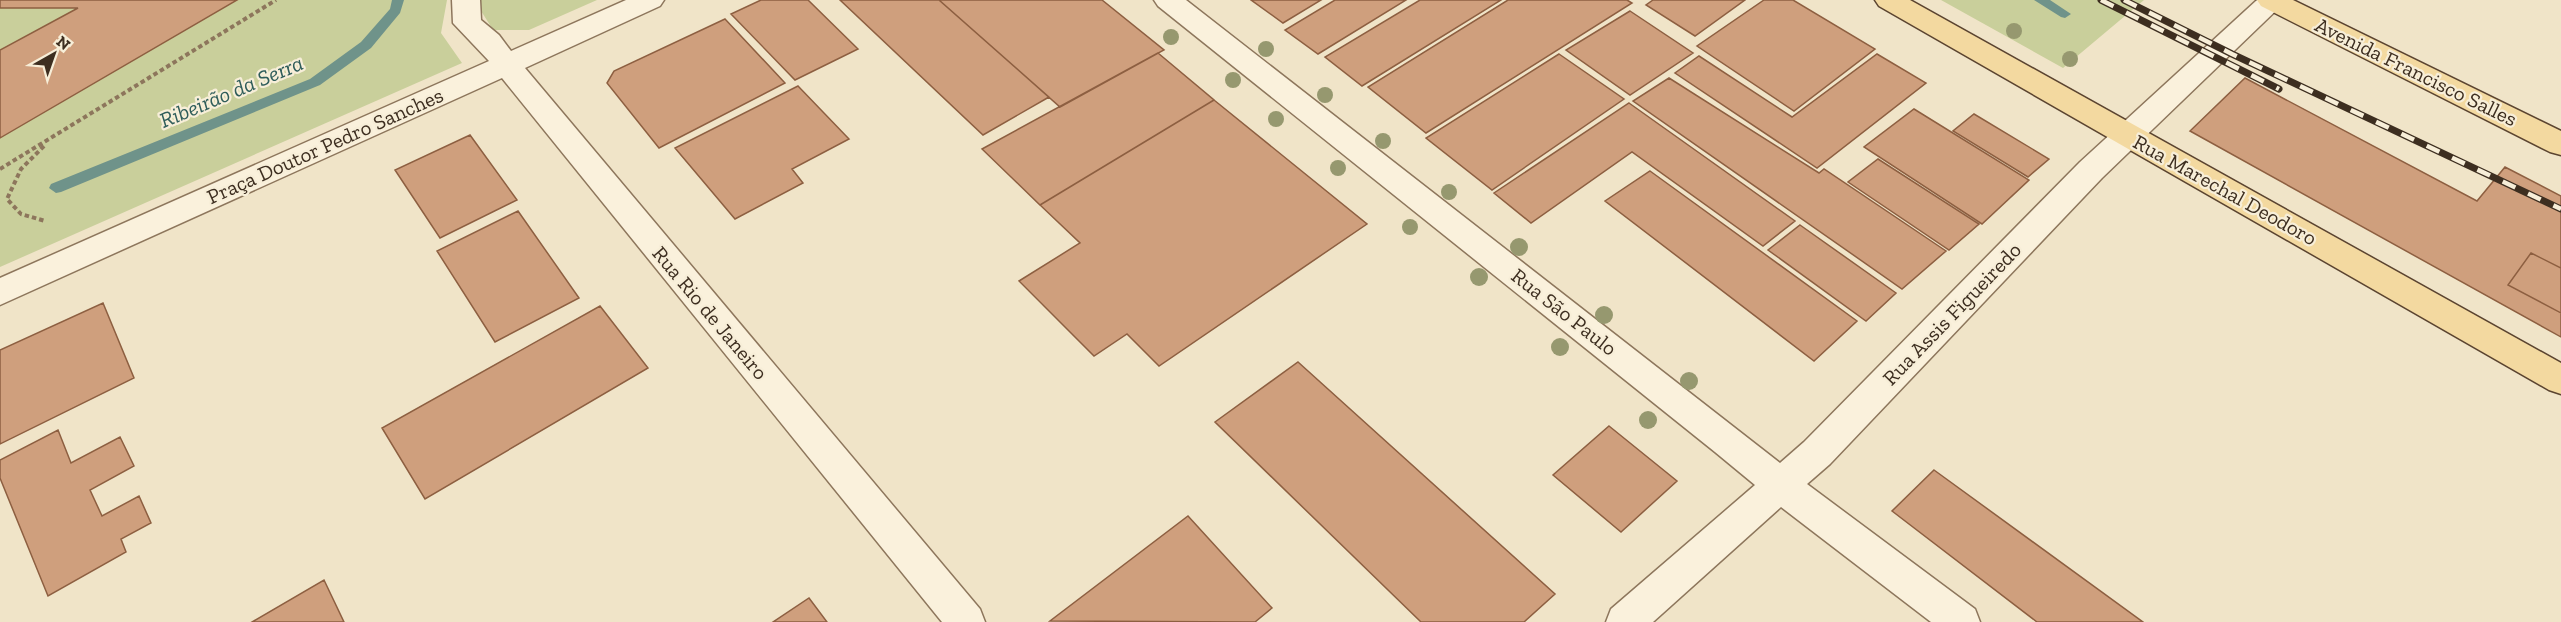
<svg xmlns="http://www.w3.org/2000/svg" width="2561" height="622" font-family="'Zilla Slab',serif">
	<rect width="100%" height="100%" fill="#f0e4c8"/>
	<path fill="#c9cf9b" d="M0 0H447L441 33 462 63 0 267Z
		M479 0H597L529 30H493L478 6Z
		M1941 0H2144L2063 68Z"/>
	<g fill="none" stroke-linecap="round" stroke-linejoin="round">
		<path fill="#6f938a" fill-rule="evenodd" d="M392 0H404L400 13 371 48 320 85 61 192 56 193 49 188 51 184 310 79 361 42 390 9Z
			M2034 0H2050L2071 14 2065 18 2061 17Z"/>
	</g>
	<path fill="#cf9f7d" stroke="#8d5f41" stroke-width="1.5" d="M0 0H237L0 138V50L78 8H0Z
		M761 0H808L858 49 795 80 731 14Z
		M840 0H939L1049 97 983 135Z
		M939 0H1102L1164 50 1060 107Z
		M1251 0H1321L1283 23Z
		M1335 0H1406L1318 54 1285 30Z
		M1420 0H1501L1362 86 1325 57Z
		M1508 0H1627L1632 3 1426 133 1368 87Z
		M1653 0H1745L1695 36 1646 5Z
		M1764 0H1793L1875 49 1794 111 1697 46Z
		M1630 11 1693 53 1630 95 1566 50Z
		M725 19 785 83 659 148 607 83 614 71Z
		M1158 53 1214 100 1040 205 982 149Z
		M1559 54 1624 99 1492 190 1426 138Z
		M1877 54 1926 83 1817 168 1675 73 1699 56 1792 117Z
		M1669 78 1819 173 1824 169 1946 251 1902 289 1633 101Z
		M2245 78 2477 201 2505 167 2561 196V337L2190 131Z
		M798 86 849 139 792 169 803 183 735 219 675 148Z
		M1214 100 1367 224 1159 366 1127 334 1094 356 1019 281 1080 243 1040 205Z
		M1629 103 1795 221 1763 246 1632 152 1531 223 1494 193Z
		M1914 109 2029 180 1982 224 1864 147Z
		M1974 114 2049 159 2028 177 1953 131Z
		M470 135 517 200 440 238 395 170Z
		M1878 159 1979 224 1949 250 1848 182Z
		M1650 171 1857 321 1814 361 1605 201Z
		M518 211 579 298 495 342 437 251Z
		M1800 225 1896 293 1866 321 1768 250Z
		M2531 253 2561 268V313L2508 285Z
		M103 303 134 378 0 444V350Z
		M600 306 648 368 425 499 382 428Z
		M1298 362 1555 594 1524 622H1421L1215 422Z
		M1609 426 1677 481 1621 532 1553 475Z
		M58 430 71 463 120 437 134 466 90 490 102 516 139 496 151 523 121 539 126 552 48 596 0 478V460Z
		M1934 470 2143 622H2037L1892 511Z
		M1188 516 1272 608 1255 622 1050 621Z
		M324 580 344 622H252Z
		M809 598 827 622H773Z"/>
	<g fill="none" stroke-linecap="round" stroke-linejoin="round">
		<g stroke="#8d765c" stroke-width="3">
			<path id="minor" d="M452 0H480L481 20 499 35 511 51 626 0H664L660 6 525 68 980 609 985 622H942L502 78 0 305V278L489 61 453 23Z
				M1154 0H1186L1780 463 1804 442 2080 162 2257 0H2287L2102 178 1830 464 1807 484 1975 609 1980 622H1931L1781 507 1653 622H1606L1611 609 1755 485 1715 452 1158 6Z"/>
		</g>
		<g stroke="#5b4430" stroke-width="3">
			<path id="major" d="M1875 0H1910L2561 363V394L2549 390 1879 6Z
				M2257 0H2293L2561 131V155L2550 152 2261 6Z"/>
		</g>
		<path stroke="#8d765c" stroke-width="4" stroke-dasharray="4.5 3" stroke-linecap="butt" d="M44 146 21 169 7 199 21 214 45 221
			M0 169 276 0"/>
		<use href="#minor" fill="#faf1dc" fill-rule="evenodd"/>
		<use href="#major" fill="#f3d9a0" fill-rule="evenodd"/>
		<g stroke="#3d2e20" stroke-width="7">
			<path id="rail" d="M2101 0 2279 89
				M2124 0 2232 54 2561 209"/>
		</g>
		<use href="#rail" stroke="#f7eed8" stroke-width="4.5" stroke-dasharray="14" stroke-linecap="butt"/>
	</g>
	<g fill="#96986f">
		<circle cx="2014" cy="31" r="8"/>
		<circle cx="1171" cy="37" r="8"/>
		<circle cx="1266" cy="49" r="8"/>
		<circle cx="2070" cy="59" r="8"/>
		<circle cx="1233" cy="80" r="8"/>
		<circle cx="1325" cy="95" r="8"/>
		<circle cx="1276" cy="119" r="8"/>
		<circle cx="1383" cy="141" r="8"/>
		<circle cx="1338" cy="168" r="8"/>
		<circle cx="1449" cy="192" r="8"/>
		<circle cx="1410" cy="227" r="8"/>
		<circle cx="1519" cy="247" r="9"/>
		<circle cx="1479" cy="277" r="9"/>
		<circle cx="1604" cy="315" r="9"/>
		<circle cx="1560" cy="347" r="9"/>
		<circle cx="1689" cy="381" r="9"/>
		<circle cx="1648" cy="420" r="9"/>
	</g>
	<g text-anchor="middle" stroke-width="4.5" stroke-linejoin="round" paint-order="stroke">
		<g font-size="21" fill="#3d2e20" stroke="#f7eed8">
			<text transform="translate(2416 72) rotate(26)" y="7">Avenida Francisco Salles</text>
			<text transform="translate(325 146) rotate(-24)" y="7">Praça Doutor Pedro Sanches</text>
			<text transform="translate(2225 190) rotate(29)" y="7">Rua Marechal Deodoro</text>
			<text transform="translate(1564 312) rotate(38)" y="7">Rua São Paulo</text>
			<text transform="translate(710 313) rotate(50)" y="7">Rua Rio de Janeiro</text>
			<text transform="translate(1952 314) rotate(-46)" y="7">Rua Assis Figueiredo</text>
		</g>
		<g font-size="22" font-style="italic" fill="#2f5d5a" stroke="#f7eed8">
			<text transform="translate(231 91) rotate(-23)" y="8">Ribeirão da Serra</text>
		</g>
	</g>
	<g transform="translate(54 54) rotate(40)" stroke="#f7eed8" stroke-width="4.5" paint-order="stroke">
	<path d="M0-4.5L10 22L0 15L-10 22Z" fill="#3d2e20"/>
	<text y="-9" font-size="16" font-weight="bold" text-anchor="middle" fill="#3d2e20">N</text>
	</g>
</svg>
